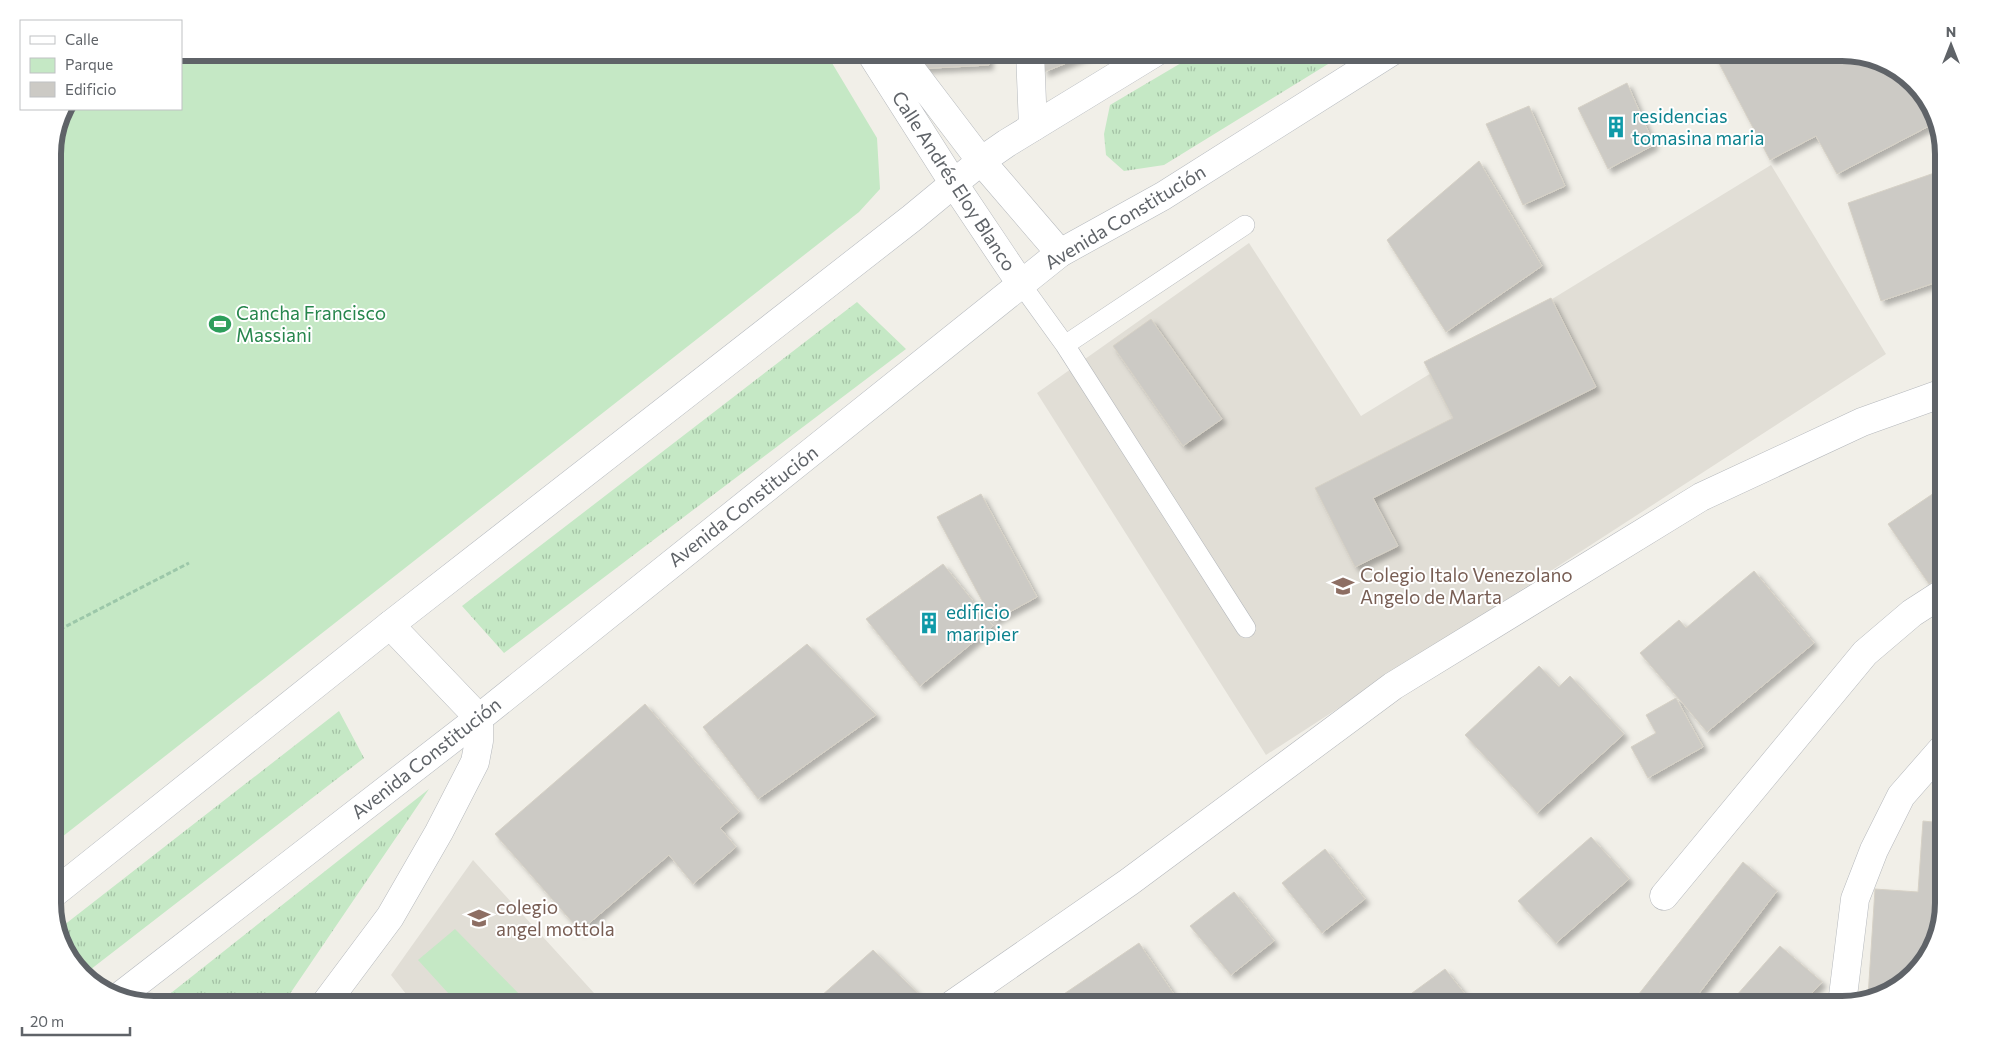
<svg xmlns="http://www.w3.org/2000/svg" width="1996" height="1057" font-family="Commissioner,sans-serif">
	<defs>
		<pattern id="grass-tufts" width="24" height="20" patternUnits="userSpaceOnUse" patternTransform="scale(1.25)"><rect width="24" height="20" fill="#c5e8c5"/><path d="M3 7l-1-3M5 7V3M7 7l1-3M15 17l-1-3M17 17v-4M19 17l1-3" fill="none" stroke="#a3c0a4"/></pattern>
		<filter id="shadow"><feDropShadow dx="4.5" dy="4.5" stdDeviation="2.5" flood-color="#0004"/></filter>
	</defs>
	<rect width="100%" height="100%" fill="#f1efe8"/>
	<path fill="#e1ded6" d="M1771 165 1886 354 1266 755 1037 393 1249 243 1361 416Z
		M473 860 604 1004H414L391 975Z"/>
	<path fill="url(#grass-tufts)" d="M1198 53V52L1346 53 1164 165 1124 171 1106 155 1104 134 1110 105Z
		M857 302 906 349 504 653 462 606Z
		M339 711 364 758 86 973 70 959 59 929Z
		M429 789 283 1004H175L171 993Z"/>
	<path fill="#c5e8c5" d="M181 53H826L877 138 880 189 859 212 53 844V148L60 115 65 109H181Z
		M455 929 529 1004H458L418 960Z"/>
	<path fill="#cccac5" stroke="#d6d1c6" filter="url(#shadow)" d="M914 52H988L989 65 914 69Z
		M1041 52H1094L1044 72Z
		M1713 52H1841L1887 63 1926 98 1935 123 1837 174 1816 136 1770 160Z
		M1627 83 1654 145 1608 169 1578 108Z
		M1529 106 1565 186 1523 205 1486 124Z
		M1479 161 1542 266 1446 332 1387 240Z
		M1943 170V280L1881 301 1848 203Z
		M1551 298 1596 387 1373 498 1398 546 1355 567 1315 488 1453 418 1424 362Z
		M1151 319 1222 419 1183 446 1113 346Z
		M1943 487V575L1929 584 1888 524Z
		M981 494 1037 597 993 621 937 517Z
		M943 564 993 626 920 686 866 619Z
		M1754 571 1814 643 1707 732 1640 653 1679 620 1686 628Z
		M807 644 876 715 758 799 703 727Z
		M1539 666 1559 687 1570 676 1624 734 1537 813 1465 735Z
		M1676 698 1703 747 1648 778 1631 747 1656 733 1646 715Z
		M645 704 739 812 720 828 736 847 693 884 669 855 580 931 495 834Z
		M1923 821 1943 823 1944 902 1933 948 1893 991 1868 997 1875 889 1918 892Z
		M1591 837 1629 879 1556 943 1518 901Z
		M1325 849 1365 899 1322 933 1282 883Z
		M1743 862 1777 891 1691 1004H1631Z
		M1234 892 1274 941 1231 975 1190 926Z
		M1139 943 1178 1000 1188 993 1196 1004H1061L1058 998Z
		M1780 946 1822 982 1802 1004H1729Z
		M873 950 926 1001 920 1004H812Z
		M1445 969 1473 1004H1397Z"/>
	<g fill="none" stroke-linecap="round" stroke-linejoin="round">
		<g stroke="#b5b8bc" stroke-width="20">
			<path id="lane" d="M1021 284 1065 345 1246 628
				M1065 345 1245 225"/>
		</g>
		<g stroke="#b5b8bc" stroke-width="29">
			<path id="street" d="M870 52 954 184 1021 284
				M898 52 981 161 1060 253
				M1030 52 1033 127
				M1664 896 1865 653 1912 613 1943 593
				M325 1004 390 917 439 832 475 762 479 741V718L390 625
				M953 1004 1129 882 1393 686 1701 497 1862 422 1943 393
				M1842 1004 1855 899 1874 850 1901 796 1943 748"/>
		</g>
		<g stroke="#b6babf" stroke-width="29">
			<path id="secondary" d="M53 894 390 625 912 218 981 161 1007 143 1156 52
				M120 996 479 718 1060 253 1163 196 1391 52"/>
		</g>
		<path stroke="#9cc7a9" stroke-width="3" stroke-dasharray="5 2.5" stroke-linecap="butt" d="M53 633 189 563"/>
		<use href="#lane" stroke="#fff" stroke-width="19"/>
		<use href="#street" stroke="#fff" stroke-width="28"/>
		<use href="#secondary" stroke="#fff" stroke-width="28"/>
	</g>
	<defs>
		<g id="building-bare" transform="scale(1.725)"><path d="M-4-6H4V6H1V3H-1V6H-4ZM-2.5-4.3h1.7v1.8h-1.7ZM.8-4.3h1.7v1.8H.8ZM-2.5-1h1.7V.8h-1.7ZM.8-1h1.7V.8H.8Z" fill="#0f9aa8" stroke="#fff" stroke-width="2.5" paint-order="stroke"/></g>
		<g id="stadium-bare" transform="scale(1.725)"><path d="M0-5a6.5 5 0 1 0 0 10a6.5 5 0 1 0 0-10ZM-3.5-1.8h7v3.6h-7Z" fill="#2e9e5b" stroke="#fff" stroke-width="2.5" paint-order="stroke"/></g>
		<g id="school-bare" transform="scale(1.725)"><path d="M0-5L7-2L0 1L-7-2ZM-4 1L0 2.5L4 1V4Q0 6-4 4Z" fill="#8d6e63" stroke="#fff" stroke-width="2.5" paint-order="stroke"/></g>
	</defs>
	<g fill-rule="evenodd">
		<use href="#building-bare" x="1616" y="127"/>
		<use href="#stadium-bare" x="220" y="324"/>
		<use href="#school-bare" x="1343" y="586"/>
		<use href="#building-bare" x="929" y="623"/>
		<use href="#school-bare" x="479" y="918"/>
	</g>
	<g text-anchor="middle" stroke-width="4" stroke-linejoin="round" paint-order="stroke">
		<g font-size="19" fill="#0d838f" stroke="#fff" text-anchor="start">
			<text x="1632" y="123">residencias<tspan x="1632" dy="22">tomasina maria</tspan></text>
			<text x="946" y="619">edificio<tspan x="946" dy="22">maripier</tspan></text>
		</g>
		<g font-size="19" fill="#5f6368" stroke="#fff">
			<text transform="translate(954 181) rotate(57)" y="7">Calle Andrés Eloy Blanco</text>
			<text transform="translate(1125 217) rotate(-31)" y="7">Avenida Constitución</text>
			<text transform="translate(743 506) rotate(-38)" y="7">Avenida Constitución</text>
			<text transform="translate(426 758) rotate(-38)" y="7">Avenida Constitución</text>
		</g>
		<g font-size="19" fill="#27864d" stroke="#fff" text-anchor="start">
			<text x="236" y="320">Cancha Francisco<tspan x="236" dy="22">Massiani</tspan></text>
		</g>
		<g font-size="19" fill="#785e54" stroke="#fff" text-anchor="start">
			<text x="1360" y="582">Colegio Italo Venezolano<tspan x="1360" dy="22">Angelo de Marta</tspan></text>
			<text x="496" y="914">colegio<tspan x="496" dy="22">angel mottola</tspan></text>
		</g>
	</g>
	<path d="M0 0H1996V1057H0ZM154 61H1842A93 93 0 0 1 1935 154V903A93 93 0 0 1 1842 996H154A93 93 0 0 1 61 903V154A93 93 0 0 1 154 61Z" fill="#fff" fill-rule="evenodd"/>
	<path fill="none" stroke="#5f6368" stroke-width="6" d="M154 61H1842A93 93 0 0 1 1935 154V903A93 93 0 0 1 1842 996H154A93 93 0 0 1 61 903V154A93 93 0 0 1 154 61Z"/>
	<rect x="20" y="20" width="162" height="90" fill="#ffffff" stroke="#bfc1c3"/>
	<rect x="30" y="36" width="25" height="8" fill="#ffffff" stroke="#bfc1c3"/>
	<text x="65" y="45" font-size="15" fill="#5f6368">Calle</text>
	<rect x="30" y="58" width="25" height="15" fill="#c5e8c5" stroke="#bfc1c3"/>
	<text x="65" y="70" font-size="15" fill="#5f6368">Parque</text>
	<rect x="30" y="82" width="25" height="15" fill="#cccac5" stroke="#bfc1c3"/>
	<text x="65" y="95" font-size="15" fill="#5f6368">Edificio</text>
	<g transform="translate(1951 45)" stroke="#ffffff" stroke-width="4" paint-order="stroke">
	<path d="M0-4L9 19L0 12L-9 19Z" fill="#5f6368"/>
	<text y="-8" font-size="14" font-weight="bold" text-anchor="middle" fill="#5f6368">N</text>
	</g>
	<path d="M22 1027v8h108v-8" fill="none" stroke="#5f6368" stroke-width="2.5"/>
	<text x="30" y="1027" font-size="15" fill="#5f6368" stroke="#ffffff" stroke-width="4" paint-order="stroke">20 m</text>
</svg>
